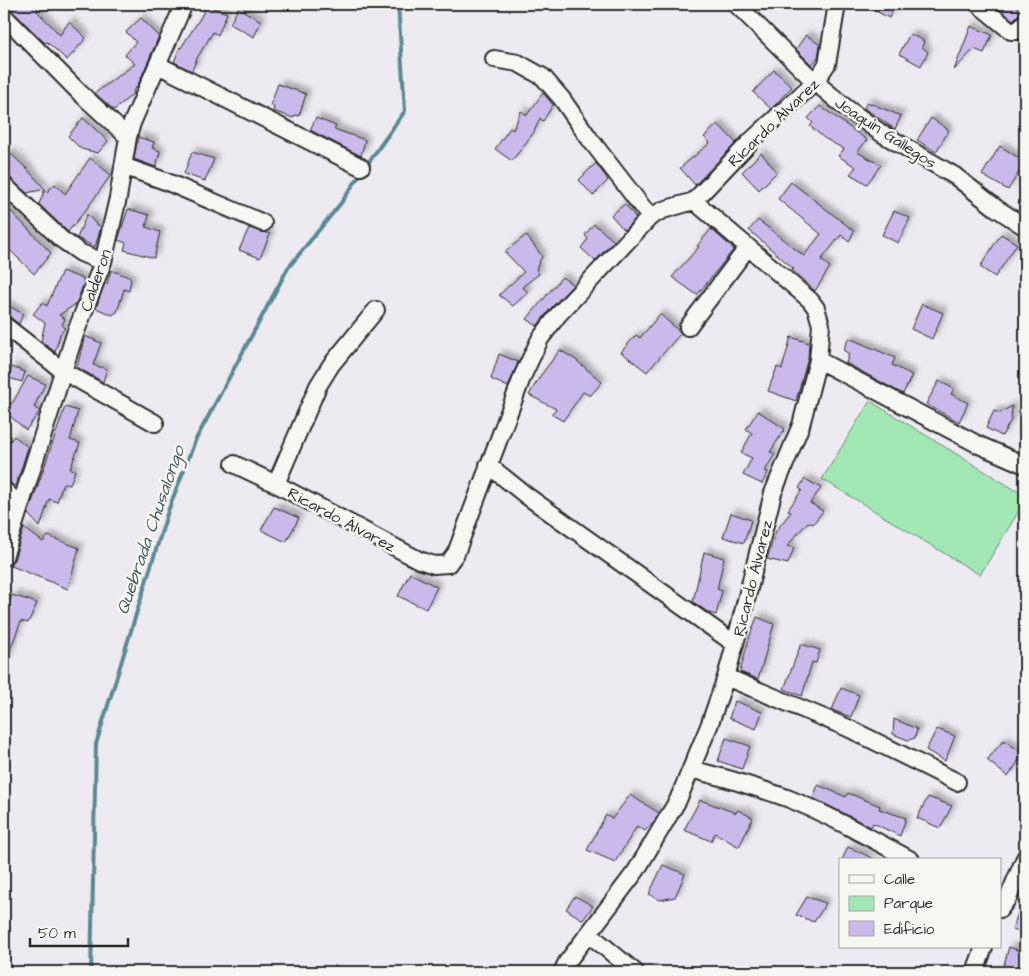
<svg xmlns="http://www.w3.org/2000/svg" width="1029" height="976" font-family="'Architects Daughter',sans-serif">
	<defs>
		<filter id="shadow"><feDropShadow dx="4.5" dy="-4.5" stdDeviation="2.5" flood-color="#0004"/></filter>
	</defs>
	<rect width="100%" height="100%" fill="#edeaf1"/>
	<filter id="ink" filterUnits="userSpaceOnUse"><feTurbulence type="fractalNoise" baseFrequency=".02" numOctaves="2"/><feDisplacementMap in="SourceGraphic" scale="10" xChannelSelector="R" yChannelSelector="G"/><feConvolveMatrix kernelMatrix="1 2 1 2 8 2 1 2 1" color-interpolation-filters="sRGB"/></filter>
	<g filter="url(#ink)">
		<path fill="#a2e8b5" stroke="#668a70" d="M870 401 1025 496V501L980 575 822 479Z"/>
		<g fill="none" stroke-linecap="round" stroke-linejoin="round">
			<path stroke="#5a8992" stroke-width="4" d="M366 166 405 111 398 4
				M91 972 96 744 168 511 195 441 288 268 341 203 362 172"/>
		</g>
		<path fill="#cabaeb" stroke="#2b2b2b" filter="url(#shadow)" d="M13 4H42L36 10 60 35 69 22 86 38 67 60 47 42 45 43 8 7Z
			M863 4H896L889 18Z
			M993 4H1011L1024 12 1018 15 1013 20Z
			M207 6 227 13 218 35 213 32 197 58 192 71 174 62 180 47 181 48 199 20Z
			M238 8 261 21 254 37 230 24Z
			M141 18 159 36 138 85 133 91 134 93 114 110 95 93 135 64 125 55 136 42 126 32Z
			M971 26 992 35 984 53 974 49 954 70Z
			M910 34 924 41 922 47 928 52 921 66 899 54Z
			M806 35 820 45 818 57 812 65 796 49Z
			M774 70 792 87 771 109 753 92Z
			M278 84 306 94 299 116 295 115 293 118 273 111 274 107 270 106Z
			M543 93 553 105 543 121 540 118 534 132 512 161 495 149 510 128 513 130 521 111 527 115Z
			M867 102 901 116 895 129 864 108Z
			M820 106 867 140 857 152 881 165 867 184 850 174 856 167 838 156 844 149 824 138 810 126 813 123 808 118Z
			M83 118 108 141 98 153 81 149 68 136Z
			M316 118 336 126 334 129 365 140 361 156 310 130Z
			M931 118 949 130 936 152 917 140Z
			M718 124 736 143 695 185 680 168 710 143 704 137Z
			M138 137 154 142 152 148 160 151 156 167 134 159Z
			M1000 146 1025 162 1008 190 982 175Z
			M192 152 214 159 205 181 184 174Z
			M10 153 26 168 45 189 27 193 6 175 4 172V157Z
			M761 153 777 172 759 190 742 172Z
			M90 158 111 175 88 207 68 232 39 204 45 189 47 192 55 184 65 194Z
			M596 163 608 180 593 196 579 180Z
			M791 182 854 231 849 242 841 235 821 260 830 267 815 291 792 270 794 269 749 230 758 220 804 256 821 234 778 199Z
			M4 204 51 253 34 274 4 244Z
			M625 204 636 218 624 230 611 215Z
			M128 209 149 215 146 227 160 232 154 258 124 250 126 243 118 240Z
			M894 211 910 218 898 243 882 235Z
			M87 214 95 223 101 227 95 247 77 238Z
			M594 224 614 241 595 261 581 248 588 239 585 235Z
			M249 228 270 234 260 258 239 250Z
			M711 229 734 249 697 295 672 277 699 247 697 246Z
			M1001 234 1017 244 995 277 980 267Z
			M526 235 542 256 536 269 539 274 522 287 528 292 513 306 499 295 524 272 505 252Z
			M111 270 131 278 129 291 124 289 117 312 112 315 96 308 105 283 107 284Z
			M62 271 83 279 84 283 76 304 59 315 65 319 62 324 65 328 60 334 55 352 41 341 45 323 33 314 42 303 47 306Z
			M562 277 573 285 551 308 537 326 527 319Z
			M922 304 943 313 932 339 911 329Z
			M7 305 23 314 19 324 10 317 4 315V311Z
			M660 314 681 333 647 372 621 352 636 335 640 338Z
			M85 336 101 343 93 365 107 369 103 382 77 367Z
			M791 337 809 343 808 358 796 401 768 391 777 367 782 369Z
			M849 338 895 358 892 365 912 375 903 394 846 363 849 354 843 350Z
			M560 350 576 360 602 382 590 396 583 392 563 421 551 414 556 409 529 395 541 375Z
			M499 354 518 362 508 387 491 379Z
			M12 367 25 372 22 382 9 378Z
			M28 376 45 384 34 407 40 411 26 430 4 411 13 402Z
			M939 381 954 389 951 394 968 403 959 422 926 404Z
			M1012 406 1011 420 1002 436 986 428 994 411 1000 413Z
			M65 407 78 411 70 440 80 443 70 469 75 470 70 485 63 483 57 502 49 499 40 527 28 514Z
			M758 411 785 429 770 452 775 454 765 471 768 472 762 484 743 475 752 458 741 453 752 433 746 429Z
			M14 436 28 447 20 473 17 477 18 479 17 484 14 486 7 481 4 480V448Z
			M805 479 821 488 810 503 823 511 813 524 808 522 787 546 794 548 788 564 767 559 776 531 791 512 788 510 802 490 799 488Z
			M274 507 299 518 286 542 261 530Z
			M731 513 751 520 744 543 723 537Z
			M24 528 43 542 48 536 79 548 68 589 9 565 14 560Z
			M704 552 724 558 717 589 722 591 716 615 709 613 693 602Z
			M410 573 437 587 426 609 398 596Z
			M12 595 37 603 28 623 21 621 5 663 4 616Z
			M757 617 774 624 758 679 740 672 748 641Z
			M801 644 820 650 816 663 812 662 802 696 784 689Z
			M841 688 859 695 851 717 832 710Z
			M735 701 762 712 756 729 729 718Z
			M894 719 917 729 915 738 908 740 893 734Z
			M937 729 955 736 945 761 926 750Z
			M726 738 750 746 742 769 718 761Z
			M1004 740 1023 754 1008 777 987 760Z
			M818 785 846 797 848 793 880 806 879 809 906 818 900 836 873 823 871 827 813 798Z
			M630 795 659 813 655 820 645 831 637 826 615 862 587 850 606 815 612 819Z
			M928 797 952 806 940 828 917 818Z
			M700 800 736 813 738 810 753 818 739 847 715 833 711 841 684 830Z
			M848 847 877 860H842Z
			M663 865 685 874 675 897 660 900 649 894Z
			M575 896 593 906 583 920 566 909Z
			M807 897 826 903 814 922 796 915Z
			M1024 897H1025V933L1012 930Z
			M1009 947 1025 953V972H1002Z"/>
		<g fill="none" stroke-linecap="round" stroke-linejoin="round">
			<g stroke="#2b2b2b" stroke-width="20">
				<path id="minor" d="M736 4 815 82 845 107 881 133 955 176 996 208 1025 227
					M978 4 1011 31H1017L1025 22
					M4 16 80 93 128 137
					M494 59 518 63 543 77 562 99 589 138 650 217
					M158 65 361 167
					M123 166 165 181 263 223
					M4 185 61 239 81 253 103 262
					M4 325 63 371 155 423
					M688 327 748 247
					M818 360 979 445 1025 465
					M234 464 276 484 419 560 434 565 448 564 456 553 523 375 540 339 558 315 650 217 663 210 694 201 752 140 815 82 827 64 837 4
					M488 465 527 496 735 644
					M276 484 318 386 331 365 376 310
					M4 490 20 506
					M4 557 75 334 103 262 118 198 128 137 132 123 184 4
					M726 677 848 728 957 782
					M691 769C723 777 756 787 787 798 830 815 870 838 911 860
					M1000 909 1008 898 1025 858
					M589 934 635 972
					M562 972 567 962 636 871 678 800 709 726 726 677 735 644 773 493 801 425 818 360 821 325 816 308 810 300 694 201
					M975 972 984 947"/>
			</g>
			<use href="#minor" stroke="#f6f6f2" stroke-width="16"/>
		</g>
	</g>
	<g text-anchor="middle" stroke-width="5" stroke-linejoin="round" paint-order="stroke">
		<g font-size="16" fill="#2b2b2b" stroke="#f6f6f2">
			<text transform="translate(773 122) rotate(-44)" y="6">Ricardo Álvarez</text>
			<text transform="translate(886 132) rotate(33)" y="6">Joaquin Gallegos</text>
			<text transform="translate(95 280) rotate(-71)" y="6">Calderon</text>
			<text transform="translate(342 519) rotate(28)" y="6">Ricardo Álvarez</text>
			<text transform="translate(752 578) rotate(-76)" y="6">Ricardo Álvarez</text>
		</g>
		<g font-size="18" font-style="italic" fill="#425a5f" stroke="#f6f6f2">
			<text transform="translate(150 530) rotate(-71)" y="6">Quebrada Chusalongo</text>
		</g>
	</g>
	<rect width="1029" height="976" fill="none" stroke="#f6f6f2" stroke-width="20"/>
	<rect x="10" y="10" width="1009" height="956" fill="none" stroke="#2b2b2b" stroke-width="2" filter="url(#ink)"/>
	<rect x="839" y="858" width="162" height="90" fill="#f6f6f2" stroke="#a5a5a2"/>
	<rect x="849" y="875" width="25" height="8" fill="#f6f6f2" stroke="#a5a5a2"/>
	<text x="884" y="884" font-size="15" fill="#2b2b2b">Calle</text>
	<rect x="849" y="896" width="25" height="15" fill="#a2e8b5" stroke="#a5a5a2"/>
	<text x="884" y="908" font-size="15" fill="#2b2b2b">Parque</text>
	<rect x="849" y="921" width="25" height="15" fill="#cabaeb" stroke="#a5a5a2"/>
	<text x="884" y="934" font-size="15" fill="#2b2b2b">Edificio</text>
	<path d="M30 938v8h98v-8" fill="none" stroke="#2b2b2b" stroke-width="2.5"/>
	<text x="38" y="938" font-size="15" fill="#2b2b2b" stroke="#f6f6f2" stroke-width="4" paint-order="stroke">50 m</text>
</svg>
